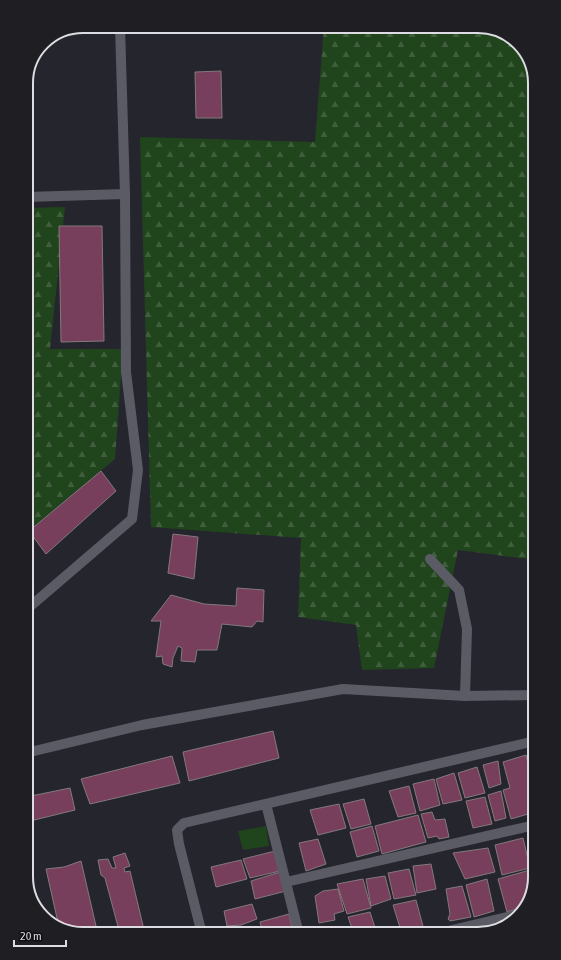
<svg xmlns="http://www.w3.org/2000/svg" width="561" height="960" font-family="'Asap Condensed',sans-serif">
	<defs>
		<pattern id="forest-firs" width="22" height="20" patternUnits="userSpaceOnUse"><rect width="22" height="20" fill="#20441c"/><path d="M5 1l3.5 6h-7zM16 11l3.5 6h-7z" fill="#405e3d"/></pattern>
	</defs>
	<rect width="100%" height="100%" fill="#25252d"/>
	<path fill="#20441c" d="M266 826 269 846 243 850 238 831Z"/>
	<path fill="url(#forest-firs)" d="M324 26H482L510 36 529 58 535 83V560L458 550 434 668 362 670 356 625 298 617 301 538 151 527 140 137 315 142Z
		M65 207 50 349H123L115 459 26 533V208Z"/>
	<path fill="#773f5c" stroke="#83797d" d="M221 71 222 118H196L195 72Z
		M59 226H102L104 341 61 342Z
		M101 471 116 491 46 554 29 531Z
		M173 534 198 537 194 579 168 573Z
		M26 548 34 559 26 565Z
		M237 588 264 590 263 622 257 621 252 627 222 624 217 650H197L195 662 181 661 182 648 178 646 173 658 172 667 163 664 162 656 156 657 161 621H151L171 595 204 604 236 606Z
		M273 731 279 758 189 781 183 752Z
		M535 753V777L529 755Z
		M526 755 535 790V812L511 819 503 790 510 788 503 762Z
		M172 756 180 783 90 804 81 779Z
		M498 761 501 784 489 788 483 765Z
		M477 767 485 793 465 798 458 773Z
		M454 773 462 800 443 804 436 779Z
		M434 779 440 805 420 811 413 784Z
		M409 786 416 813 398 817 389 791Z
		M70 788 75 810 26 822V797Z
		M501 791 506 818 495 821 488 795Z
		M485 797 492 824 473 828 466 801Z
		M364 799 371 824 351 829 343 804Z
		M339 804 346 828 318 835 310 810Z
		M432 812 435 820 445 819 449 837 439 839 437 836 428 838 421 814Z
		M418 815 426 842 382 854 375 826Z
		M372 826 379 851 357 857 350 832Z
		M523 838 530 868 502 875 495 845Z
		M318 839 326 864 306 871 299 843Z
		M488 848 495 872 465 879 453 853Z
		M275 851 280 871 250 878 243 859Z
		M125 853 130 866 124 868 125 872 130 871 145 934H120L105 878 101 875 98 860 108 859 112 868H116L113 857Z
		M241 860 247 879 216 887 211 867Z
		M81 861 96 926 79 930V934L59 927 46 869 64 867Z
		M431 864 436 889 417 893 413 866Z
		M409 869 416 895 394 899 388 873Z
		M530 870 533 883 526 906 507 912 498 879Z
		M280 872 286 891 255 899 251 881Z
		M385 876 391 899 371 906 366 879Z
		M363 879 371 908 347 914 337 884Z
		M487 879 494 911 474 917 466 885Z
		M462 886 471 917 450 921 448 919 450 914 446 889Z
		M338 889 344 911 334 914 335 920 319 923 315 896 323 891Z
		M416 900 424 930 402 934 393 905Z
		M252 904 257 919 241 925 227 926 224 911Z
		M370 912 377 934H354L348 917Z
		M289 914 293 932 287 934H263L260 922Z"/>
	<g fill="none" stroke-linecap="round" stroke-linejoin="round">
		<path stroke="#5a5b64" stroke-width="10" d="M26 197 125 194 120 26
			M430 559 459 590 467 629 465 696
			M26 610 132 519 138 470 126 372 125 194
			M26 753 142 725 343 689 465 696 535 695
			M266 804 299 934
			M286 882 535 825
			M202 934 179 844 177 830 184 823 535 741
			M435 934 520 914"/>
	</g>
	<path d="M0 0H561V960H0ZM83 33H478A50 50 0 0 1 528 83V877A50 50 0 0 1 478 927H83A50 50 0 0 1 33 877V83A50 50 0 0 1 83 33Z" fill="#1f1f23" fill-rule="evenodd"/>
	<path fill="none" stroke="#dcdce2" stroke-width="2" d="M83 33H478A50 50 0 0 1 528 83V877A50 50 0 0 1 478 927H83A50 50 0 0 1 33 877V83A50 50 0 0 1 83 33Z"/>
	<path d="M14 940v6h52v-6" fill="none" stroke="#dcdce2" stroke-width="2"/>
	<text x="20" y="940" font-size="12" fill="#dcdce2" stroke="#0f0f12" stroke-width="3" paint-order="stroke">20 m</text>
</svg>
